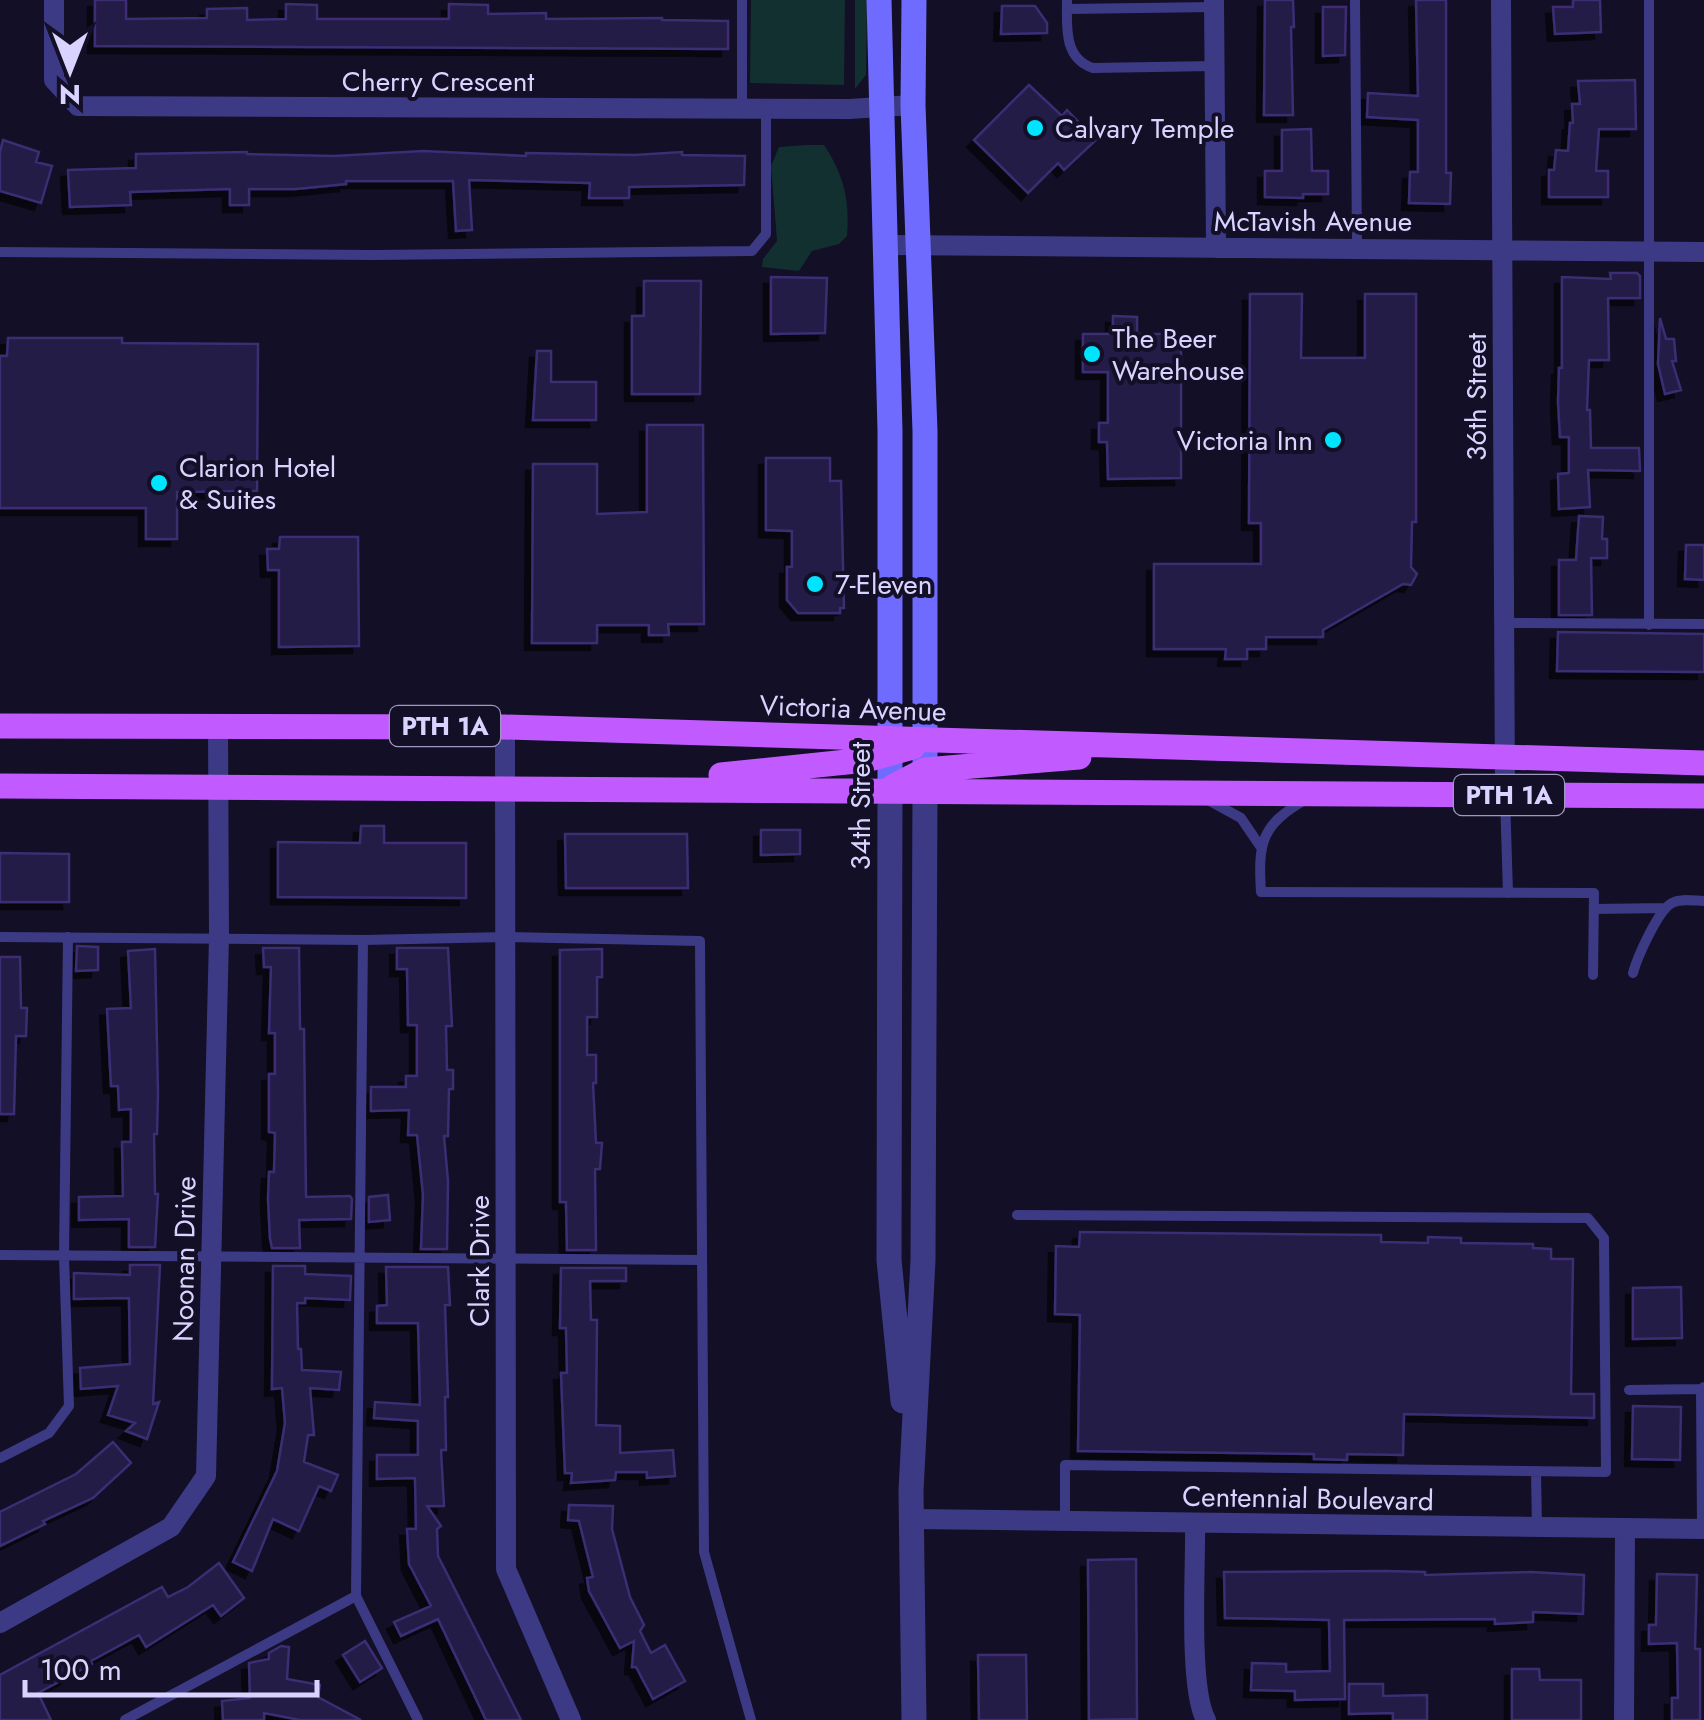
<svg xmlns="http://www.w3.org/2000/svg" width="1704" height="1720" font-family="Jost,sans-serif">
	<defs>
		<filter id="shadow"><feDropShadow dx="-7" dy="7" stdDeviation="0" flood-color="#0009"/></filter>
	</defs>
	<rect width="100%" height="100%" fill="#130f26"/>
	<path fill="#12302f" d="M751 0H845L844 85 750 83Z
		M855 0H867L866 75 855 89Z
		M805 145H824C844 175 850 201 847 236L839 244 812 251 799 271 762 267 763 259 777 241 771 166 779 147Z"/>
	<path fill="#241b47" stroke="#3b2d73" stroke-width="2.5" filter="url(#shadow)" d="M95 0H126V19L207 18V9L247 8V20L286 19V4L317 5V19H449V4L488 5V14L546 13V19L662 18V20L728 21V49L95 46Z
		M1265 0H1293L1294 27H1291L1293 115H1264Z
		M1416 0H1446V173H1451L1450 204 1409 203 1410 172H1418V120L1367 117 1368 93 1418 96Z
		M1573 0H1600L1601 32 1555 34 1553 7H1573Z
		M1002 6H1035L1047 23V33L1001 34Z
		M1323 7H1346L1345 55 1323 56Z
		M1635 80 1636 129H1599L1596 171H1608V197H1549V170H1554L1556 150 1568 151 1570 123H1573L1572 104H1580L1578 81Z
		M1029 85 1062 116 1067 110 1096 140 1064 170 1058 163 1028 193 974 140Z
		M1311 129 1312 171H1328V194H1303V198L1265 197V171H1282V130Z
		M3 140 39 152 36 162 52 166 41 203 0 191V152Z
		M423 151 526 156V153L634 155 682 152V155L745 156 744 185 629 187V198H589L590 183 469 180 472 230 456 231 453 181H346V184L296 189H249V205H230V189L130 192 131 205 70 207 68 170 136 168V154L247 152V154L334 156Z
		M1610 273H1637L1640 276V298H1608L1609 360H1589L1587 410H1590L1591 448H1639L1640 471 1588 470 1590 507 1559 509 1558 474 1569 473V437H1560L1558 402 1559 368H1562V277L1611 279Z
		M771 277 827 278 825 333 771 334Z
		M644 281H701L700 394H632V316H644Z
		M1250 294H1302L1301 358H1365V294H1416V522H1412L1411 567 1417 574 1411 585 1403 584 1323 630V637H1266V649H1247V659H1225L1226 649H1154V564H1261V523H1249Z
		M1113 316 1137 317V334H1181V478L1108 479 1107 442H1099V423H1108V372H1083V334H1113Z
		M1660 318 1666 339H1674L1676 361H1672L1681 390 1665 394 1658 364Z
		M8 338H122V343L258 344 257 491 177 492V539H146V508H0V356H7Z
		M537 351H551V382H596V420H533Z
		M647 425H703L704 624H668L669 635H649V625H597V643H532L533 464H597V514L647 512Z
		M766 458H830V481H841L844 608H840V613H798L787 600V567H792V531L766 530Z
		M1579 516 1603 517 1602 539H1607V558H1591L1592 615H1559V560H1576Z
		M280 537H358L359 646 279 647V570H268L267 549H279Z
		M1686 545H1704V580L1685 579Z
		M1558 632 1704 634V672L1557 671Z
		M361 826H384V843H466V898L278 897V842L360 843Z
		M761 830H800V854L761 855Z
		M565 834H687L688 888H566Z
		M0 853 69 854V902H0Z
		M77 946 98 947V970L76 971Z
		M263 948H299L300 1029H304L306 1197 350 1196 352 1199 351 1219 299 1220 300 1248H272L270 1238 268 1199 269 1172H274L275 1133 269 1132V1074H275V1033H269L271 967H264Z
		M397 948H448L452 1026H446L447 1070H453V1089H449L448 1136H444L448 1181 447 1249H421L423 1195 417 1135H408L409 1110 371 1111V1087H406V1076H417V1025H408L407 969H397Z
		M155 949 158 1093 157 1134H154L155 1194H158L155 1247H129V1219L79 1220V1197L123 1196 122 1142H131V1109L119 1110 118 1086H111L107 1009 131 1008 128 951Z
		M602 949V977H597V1017H587V1055H596V1083H593L596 1143H602L600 1169H595L596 1250H567L566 1202H560V950Z
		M0 957H20L21 1008H27L26 1036H16L14 1114H0Z
		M388 1195 390 1220 369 1222V1197Z
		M1080 1232 1381 1235V1242L1428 1243V1237L1461 1238V1243L1533 1244V1248L1551 1249V1259H1573L1571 1394H1594V1418L1404 1414 1403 1455 1347 1454V1460L1314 1459V1454L1078 1451 1080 1315 1055 1314 1056 1246 1079 1247Z
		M130 1265H160L153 1404 159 1402 147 1439 126 1431 135 1423 108 1415 118 1386 81 1389 80 1368 130 1364 129 1298 74 1299V1273L130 1275Z
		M273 1266H305V1274L351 1276 350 1300 305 1298V1303H297L298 1349H301L302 1370 341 1372 339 1390 310 1388 314 1435H308L304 1462 338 1475 331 1491 319 1486 299 1531 273 1519 252 1571 233 1562 277 1471 285 1423 282 1388 272 1389Z
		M386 1267H448L450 1305H445L448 1397H445L446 1450H441L444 1506H427L441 1526 437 1529 438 1556 521 1720H486L438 1619 401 1636 394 1622 431 1606 409 1564 407 1529H416L415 1478 377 1479V1455H418V1421L374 1418 375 1402 420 1405 418 1323H377V1306L387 1305Z
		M561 1268H626V1281H590L591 1320H597L596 1425 620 1426V1453L673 1450 675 1476 647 1478V1472H616L615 1480 571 1483 572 1473H565L561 1373H567L566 1328H560Z
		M1681 1287 1682 1338 1633 1339V1288Z
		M1633 1406 1681 1407 1680 1460 1632 1459Z
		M113 1442 131 1463 93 1498 43 1521 45 1524 0 1546V1512L76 1474Z
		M569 1505 613 1506 612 1529 630 1597 644 1625 640 1631 651 1653 665 1645 685 1681 653 1699 636 1667H632L634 1641 620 1648 589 1591 587 1578 593 1577 579 1521 568 1520Z
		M1136 1559 1137 1719 1089 1720 1088 1560Z
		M219 1563 244 1598 221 1616 213 1605 146 1647 139 1635 91 1661 92 1664 38 1693 51 1720H0V1675L162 1587 168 1597 188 1587Z
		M1386 1571 1425 1572V1575L1531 1572 1584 1575 1583 1614 1533 1612V1622L1495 1624V1619L1344 1620 1345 1699 1295 1700V1691L1251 1690 1252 1663 1286 1664V1672L1330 1671 1329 1620 1225 1618 1224 1572Z
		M1657 1574 1697 1575 1695 1649H1700V1720H1672V1698H1678L1677 1643 1649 1644V1625H1656Z
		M365 1641 382 1668 360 1682 343 1655Z
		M281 1646 289 1647 287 1679 320 1685 318 1697 361 1720H300L264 1713V1720H223L222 1701 250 1698 249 1663 269 1659V1653Z
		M978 1655H1026L1027 1720H979Z
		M1512 1669H1539L1540 1680H1581V1720H1512Z
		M1349 1684H1383V1696L1427 1695V1720H1393V1713L1349 1714Z"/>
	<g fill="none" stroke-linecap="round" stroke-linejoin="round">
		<path stroke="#3d3a85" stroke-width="10" d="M1067 0C1067 26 1063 58 1093 68L1214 66
			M1355 0 1357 248
			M1067 9 1214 7
			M742 109V0
			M0 252 373 255 752 251 766 234V109
			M1505 623 1704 624
			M1649 625V0
			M1505 796 1508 893
			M1305 800C1261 825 1258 843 1261 892L1594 893 1593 975
			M1210 801 1241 818 1260 846
			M1594 909 1665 908
			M0 937 363 940
			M1633 973C1637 958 1658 910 1672 903 1680 898 1695 901 1704 901
			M1017 1215 1588 1218 1604 1238 1606 1472 1065 1465V1522
			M0 1255 701 1260
			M1629 1390 1701 1389
			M0 1458 49 1433 69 1406 64 1256 68 937
			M1536 1471 1537 1528
			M1702 1528 1701 1389 1704 1387
			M125 1720 356 1596
			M418 1720 356 1596 363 940 506 937 700 941 704 1552 751 1720"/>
		<path stroke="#3d3a85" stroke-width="20" d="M54 0V80L78 106 849 109 913 105
			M1214 0 1216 248
			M1501 0 1505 795
			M887 245 1704 252
			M505 727 506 1569 571 1720
			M911 1519 1704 1529
			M1195 1524C1196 1568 1188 1687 1206 1720
			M0 1623 171 1527 206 1476 219 937 218 725
			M1624 1720 1625 1529"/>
		<path stroke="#3d3a85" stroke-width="25" d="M890 790 889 1260 903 1401
			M914 1720 911 1491 923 1260 925 789"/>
		<path stroke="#6f6bff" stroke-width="25" d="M879 0 890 431V790
			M914 0 913 105 925 431V789"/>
		<path stroke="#c25bff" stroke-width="25" d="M0 726 505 727 1704 763
			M721 775 866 760 913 747
			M0 786 1704 796
			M894 786 925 770 1079 757"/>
	</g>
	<g fill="#00e5ff" stroke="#130f26" stroke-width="4">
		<circle cx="1035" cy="128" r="10"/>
		<circle cx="1092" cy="354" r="10"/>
		<circle cx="1333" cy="440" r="10"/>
		<circle cx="159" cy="483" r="10"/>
		<circle cx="815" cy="584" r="10"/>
	</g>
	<g text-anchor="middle" stroke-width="8" stroke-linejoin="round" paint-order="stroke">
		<g fill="#130f26" stroke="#9e99be" stroke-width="2.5">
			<rect x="390" y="706" width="110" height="40" rx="8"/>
			<rect x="1454" y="775" width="110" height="40" rx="8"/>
		</g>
		<g font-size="25" font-weight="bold" fill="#d9d4ff">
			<text x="445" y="735">PTH 1A</text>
			<text x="1509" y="804">PTH 1A</text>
		</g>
		<g font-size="28" fill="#d9d4ff" stroke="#130f26">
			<text x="438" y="91">Cherry Crescent</text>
			<text x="1313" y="231">McTavish Avenue</text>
			<text transform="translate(1476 397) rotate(-90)" y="10">36th Street</text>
			<text transform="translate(853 708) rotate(2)" y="10">Victoria Avenue</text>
			<text transform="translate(860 806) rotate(-90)" y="10">34th Street</text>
			<text transform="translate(184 1259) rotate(-89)" y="10">Noonan Drive</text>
			<text transform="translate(479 1261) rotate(-90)" y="10">Clark Drive</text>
			<text transform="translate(1308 1498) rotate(1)" y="10">Centennial Boulevard</text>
		</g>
		<g font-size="28" fill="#d9d4ff" stroke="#130f26" text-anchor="start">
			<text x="1055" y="138">Calvary Temple</text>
			<text x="1112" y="348">The Beer<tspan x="1112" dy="32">Warehouse</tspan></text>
			<text x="1313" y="450" text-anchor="end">Victoria Inn</text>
			<text x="179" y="477">Clarion Hotel<tspan x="179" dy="32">&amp; Suites</tspan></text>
			<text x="835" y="594">7-Eleven</text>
		</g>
	</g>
	<g transform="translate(70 70) rotate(180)" stroke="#130f26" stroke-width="8" paint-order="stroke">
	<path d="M0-8L18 38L0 25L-18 38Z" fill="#d9d4ff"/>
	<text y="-15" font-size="28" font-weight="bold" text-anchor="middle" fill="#d9d4ff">N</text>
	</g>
	<path d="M25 1680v15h292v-15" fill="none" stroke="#d9d4ff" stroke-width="5"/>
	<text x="40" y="1680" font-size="30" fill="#d9d4ff" stroke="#130f26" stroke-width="8" paint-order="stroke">100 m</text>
</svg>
